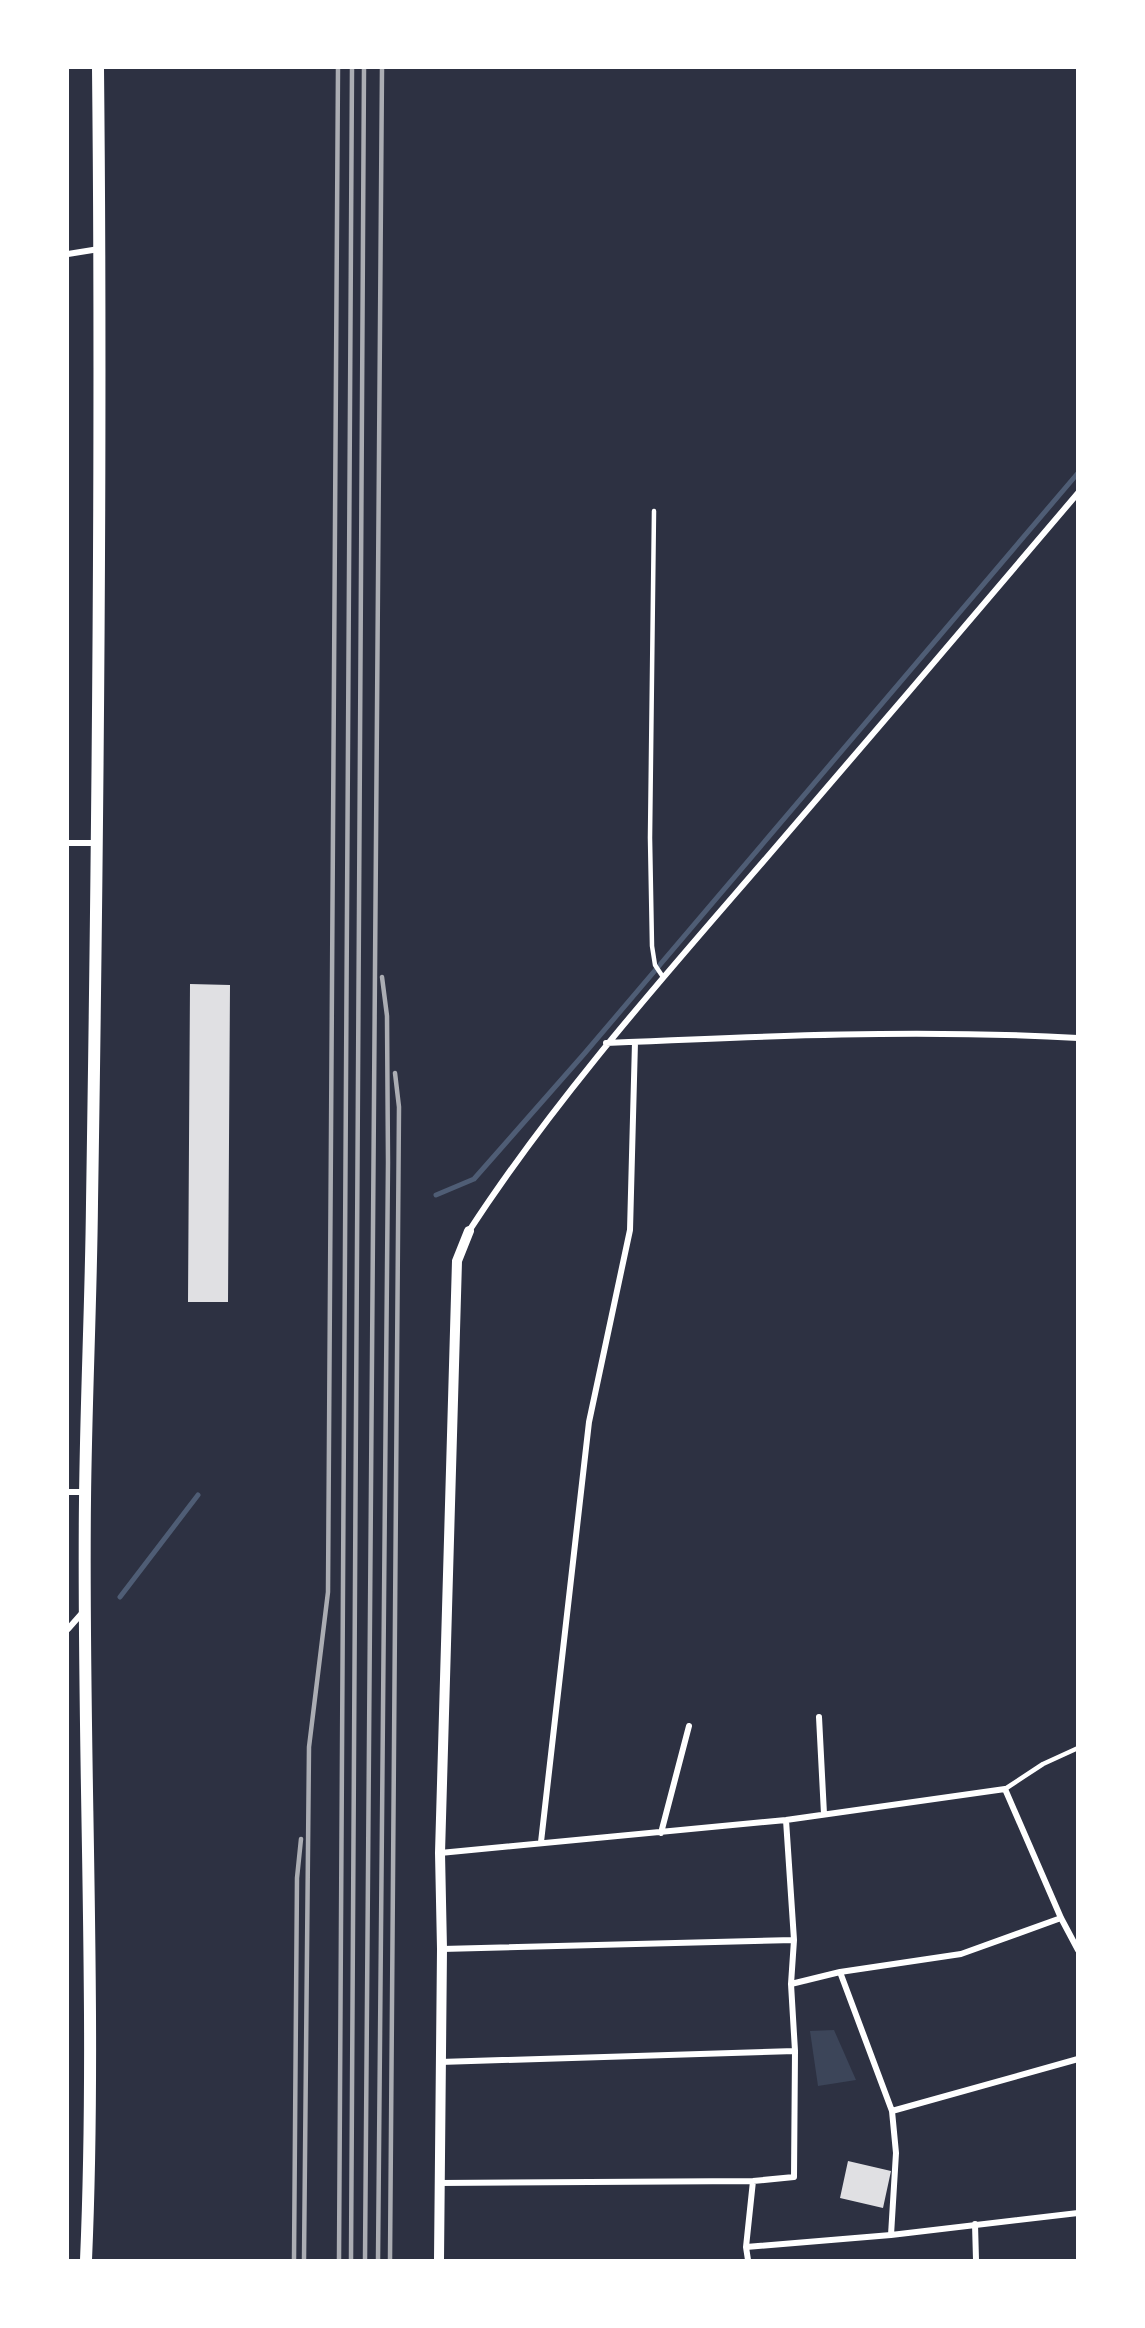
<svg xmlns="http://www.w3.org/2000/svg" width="1145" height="2328" font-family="'Source Sans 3',sans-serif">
	<rect width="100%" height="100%" fill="#2d3142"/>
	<path fill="#3c4559" d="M834 2030 856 2080 818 2086 810 2031Z"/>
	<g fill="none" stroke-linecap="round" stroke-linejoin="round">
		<path stroke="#4f5d75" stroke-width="5" d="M436 1195 474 1179 584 1054 1078 473
			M120 1597 198 1495"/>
	</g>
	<path fill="#e0e0e3" d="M190 984 230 985 228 1302H188Z
		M848 2161 891 2171 883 2208 840 2198Z"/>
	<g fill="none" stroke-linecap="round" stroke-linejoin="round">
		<path stroke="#fff" stroke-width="4.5" d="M654 511 650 838 652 946 655 965 663 977
			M1005 1789 1043 1764 1078 1748"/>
		<path stroke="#fff" stroke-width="6" d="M68 254 99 249
			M68 843H96
			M606 1043C763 1036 920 1029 1078 1038
			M469 1231C555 1099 660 981 762 863 868 740 973 617 1078 493
			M68 1492H85
			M68 1629 83 1612
			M819 1717 824 1814
			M661 1833 689 1726
			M541 1842 589 1422 630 1230 635 1042
			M440 1853 786 1820 1005 1789 1061 1918 1078 1950
			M442 1949 794 1940
			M840 1972 892 2111 896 2153 891 2235
			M791 1984 840 1972 961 1954 1061 1918
			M440 2062 795 2051
			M892 2111 1078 2059
			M439 2183 753 2181 794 2177 795 2051 791 1984 794 1940 786 1820
			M975 2224 976 2260
			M746 2247 891 2235 1078 2213
			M748 2260 746 2247 753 2181"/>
		<path stroke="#fff" stroke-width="10" d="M439 2260 442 1949 440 1853 457 1261 469 1231"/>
		<path stroke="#fff" stroke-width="12" d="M86 2260C97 2007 82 1753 85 1500 86 1401 91 1302 92 1203 98 824 102 446 98 68"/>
		<path stroke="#abadb3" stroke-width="4.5" d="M294 2260 297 1878 301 1839
			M304 2260 309 1747 328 1592 338 68
			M339 2260 352 68
			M351 2260 364 68
			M365 2260 382 68
			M378 2260 388 1162 387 1016 382 977
			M390 2260 399 1107 395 1073"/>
	</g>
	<rect width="1145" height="2328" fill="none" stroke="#ffffff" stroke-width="138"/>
</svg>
